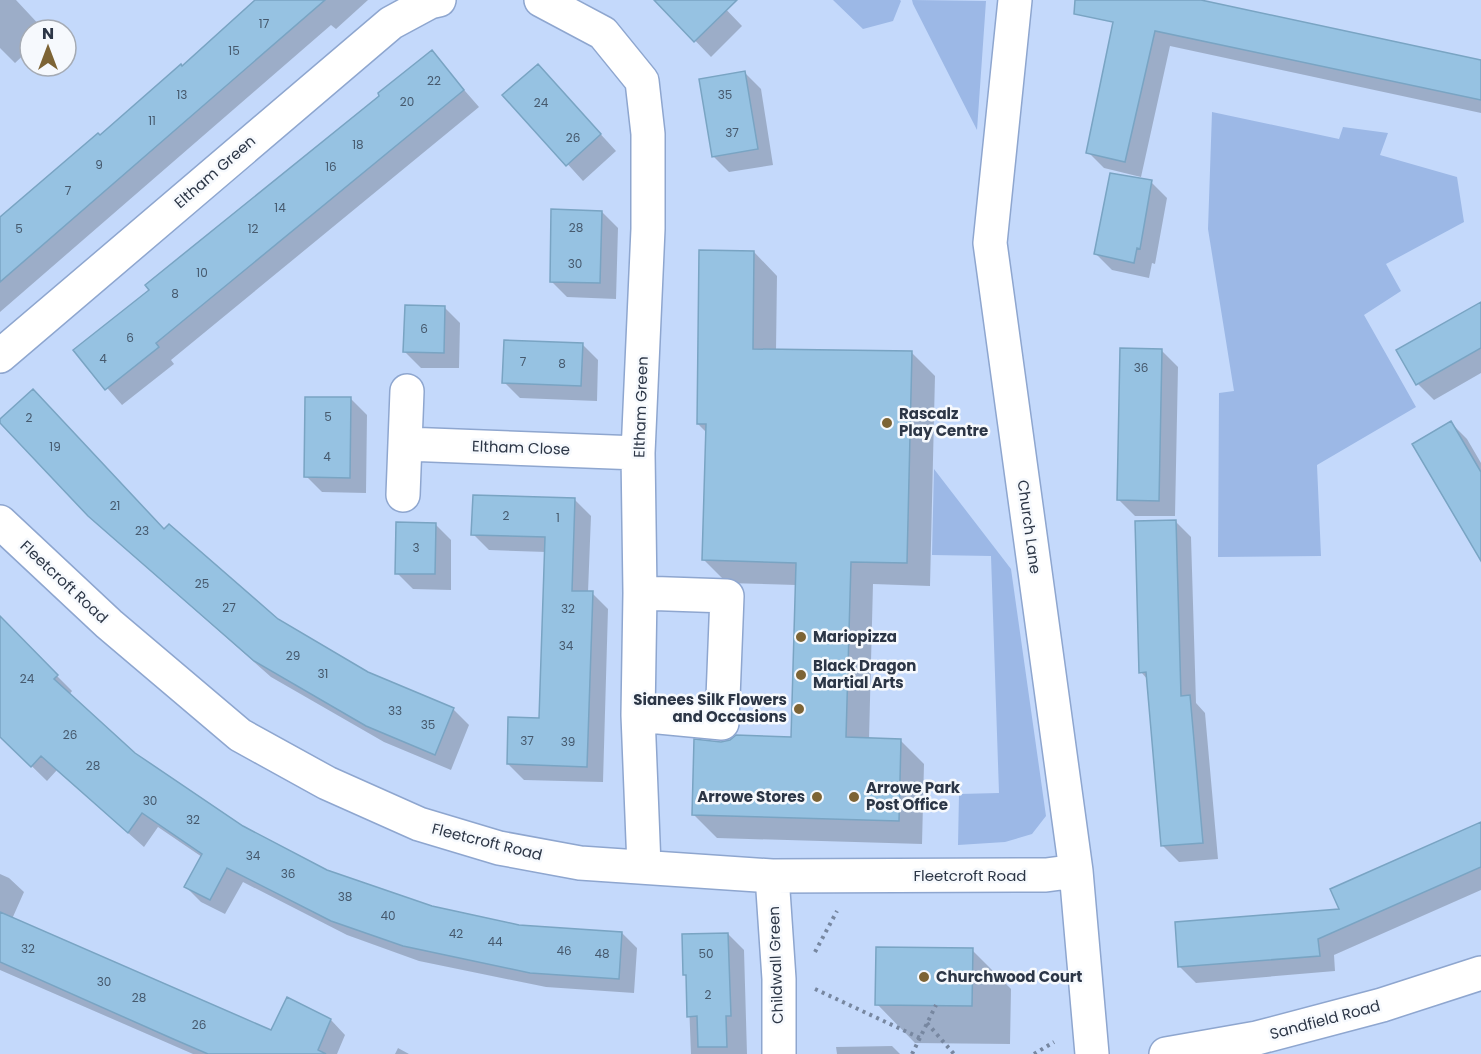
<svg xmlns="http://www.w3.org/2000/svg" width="1481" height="1054" font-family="Poppins,sans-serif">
	<rect width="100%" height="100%" fill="#c4d9fb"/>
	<path fill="#9cb8e6" d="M833 0H900L901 1 893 21 863 29Z
		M912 0 986 1 977 130 913 4Z
		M1212 112 1339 139 1343 127 1388 133 1380 155 1457 177 1464 222 1386 264 1401 291 1364 315 1416 407 1317 465 1321 556 1218 557 1219 393 1234 391 1208 229Z
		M934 469 1011 569 1046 816 1032 834 1005 842 958 845 959 794 999 793 991 556 932 555Z"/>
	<path fill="#0003" d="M0 0H16L44 30H30V49L15 63 0 48Z
		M257 0H368L336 29 331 25 0 312V219L182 68Z
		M656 0H717L742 26 711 57Z
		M1120 0H1191L1481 62V113L1170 46 1141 177 1104 168 1088 152Z
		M431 52 479 107 171 360 174 364 122 405 75 351 151 290Z
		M745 73 761 89 773 165 729 172 713 156Z
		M553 82 616 151 583 181 505 95Z
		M1151 182 1167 198 1155 264 1152 263 1149 278 1112 270 1096 254Z
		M602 212 618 228 616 299 567 297 551 281Z
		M754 252 777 276 776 351 911 352 935 376 930 586 873 584 869 739 901 741 924 764 922 844 717 838 694 815 721 743 792 738 796 585 727 583 704 560 707 433 698 424Z
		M1481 303V373L1434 400 1418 384Z
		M444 307 460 323 459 368H421L405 352Z
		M582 344 598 360 597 401 520 398 504 382Z
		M1162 351 1178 367 1175 516H1135L1119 500Z
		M351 399 367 415 366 493 322 492 306 476Z
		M1451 423 1467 439 1481 463V558Z
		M575 500 591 516 588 592 592 593 608 609 603 782 524 780 508 764 540 720 546 552 489 550 473 534Z
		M1175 521 1191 537 1196 703 1205 713 1218 859 1179 862 1163 846 1148 680 1141 672Z
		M435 524 451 540V590L413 589 397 573Z
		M164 531 277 620 368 674 453 709 469 725 451 770 384 742 271 677 109 534Z
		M0 619 72 691 69 695 134 754 242 827 326 871 431 908 519 926 622 933 637 948 634 993 546 987 419 961 347 935 243 882 225 914 201 902 186 887 202 857 158 827 144 847 57 770 47 781 0 735Z
		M1481 824V890L1334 955 1335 971 1196 983 1180 967 1341 910Z
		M0 874 9 878 24 892 12 919 271 1032 287 999 331 1020 345 1035 337 1054H193L0 970Z
		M728 934 744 950 747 1054H691L688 978 684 974Z
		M972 950 1011 989 1010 1044 915 1043 877 1004Z
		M892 1046 900 1054H837L836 1047Z
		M398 1048 409 1054H395Z"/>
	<path fill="#96c2e2" stroke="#79a4c3" stroke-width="1.5" d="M255 0H325L0 282V217L98 133 100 135 181 64 182 66Z
		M654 0H737L694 42Z
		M1075 0H1201L1481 60V100L1155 31 1125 162 1086 153 1113 22 1074 14Z
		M432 50 464 90 156 343 159 347 105 390 73 350 149 290 145 285 379 96 378 93Z
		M538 64 601 134 566 166 502 95Z
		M745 71 758 149 712 157 699 79Z
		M1110 173 1152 180 1140 249 1137 248 1134 263 1094 254Z
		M551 209 602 211 600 283 550 282Z
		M699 250 754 251 753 349 912 351 907 563 851 562 846 737 901 739 899 821 692 815 694 739 721 742 730 740 736 735 791 737 796 563 702 560 706 424H697Z
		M1481 302V348L1416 385 1396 350Z
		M405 305 445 306 444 353 403 352Z
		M504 340 583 343 581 386 502 383Z
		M1120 348 1162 349 1159 501 1117 500Z
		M33 389 164 529 169 524 278 619 368 672 454 708 435 755 366 726 254 661 88 516 0 423V419Z
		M305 397H351L350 478 304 477Z
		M1451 421 1481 472V561L1412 444Z
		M473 495 575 498 572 591H593L587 767 507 764 508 717 539 718 545 537 471 535Z
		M1176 520 1181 696 1190 695 1203 843 1161 846 1146 672 1139 673 1135 521Z
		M396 522 436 523 435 574H395Z
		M0 616 58 675 54 679 135 753 243 826 327 870 432 906 519 925 622 932 619 979 530 973 403 946 331 921 227 868 210 900 184 887 202 854 142 813 128 833 41 756 31 767 0 737Z
		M1481 822V867L1318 939 1320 956 1178 967 1175 922 1339 909 1330 889Z
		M0 912 271 1030 287 997 331 1019 318 1050 326 1054H208L171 1038 0 962Z
		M728 933 731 1016H726L727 1047H698L697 1016 687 1017 686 975H683L682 934Z
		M876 947 973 948 972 1006 875 1005Z"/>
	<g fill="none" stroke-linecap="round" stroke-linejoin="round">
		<g stroke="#8ea6cf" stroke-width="36">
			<path id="minor" d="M541 0 603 33 642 81 648 134V229L638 453 640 593 638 715 644 866
				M1015 0 990 243 1076 871 1092 1054
				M0 356 391 23 430 2 439 0
				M405 444 638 453
				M403 495 407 391
				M0 522 109 624 240 735 327 783 419 824 499 848 580 863 772 876 1046 875 1076 871
				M638 715 722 723 727 596 640 593
				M772 876 779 979V1054
				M1166 1054 1257 1038 1382 1005 1481 973"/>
		</g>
		<path stroke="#7787a0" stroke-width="4" stroke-dasharray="3 4.5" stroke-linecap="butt" d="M815 952 837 911
			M815 989 920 1038
			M927 1023 954 1054
			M912 1054 936 1005
			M1034 1054 1054 1042"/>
		<use href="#minor" stroke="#fff" stroke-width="33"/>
	</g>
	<g fill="#7d6435" stroke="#f6f9fd" stroke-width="2">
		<circle cx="887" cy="423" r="6"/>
		<circle cx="801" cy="637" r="6"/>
		<circle cx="801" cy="675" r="6"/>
		<circle cx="799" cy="709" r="6"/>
		<circle cx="817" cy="797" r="6"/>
		<circle cx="854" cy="797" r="6"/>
		<circle cx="924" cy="977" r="6"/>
	</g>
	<g text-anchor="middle" stroke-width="5" stroke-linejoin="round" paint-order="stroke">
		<g font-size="12" fill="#46596d">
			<text x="264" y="28">17</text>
			<text x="234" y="55">15</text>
			<text x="434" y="85">22</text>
			<text x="182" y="99">13</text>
			<text x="725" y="99">35</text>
			<text x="407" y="106">20</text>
			<text x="541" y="107">24</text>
			<text x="152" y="125">11</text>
			<text x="732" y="137">37</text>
			<text x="573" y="142">26</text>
			<text x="358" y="149">18</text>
			<text x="99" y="169">9</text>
			<text x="331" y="171">16</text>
			<text x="68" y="195">7</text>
			<text x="280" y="212">14</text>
			<text x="576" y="232">28</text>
			<text x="19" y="233">5</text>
			<text x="253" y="233">12</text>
			<text x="575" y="268">30</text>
			<text x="202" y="277">10</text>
			<text x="175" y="298">8</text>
			<text x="424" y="333">6</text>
			<text x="130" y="342">6</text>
			<text x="103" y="363">4</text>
			<text x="523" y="366">7</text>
			<text x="562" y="368">8</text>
			<text x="1141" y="372">36</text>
			<text x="328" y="421">5</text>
			<text x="29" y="422">2</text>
			<text x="55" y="451">19</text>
			<text x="327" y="461">4</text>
			<text x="115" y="510">21</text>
			<text x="506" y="520">2</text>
			<text x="558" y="522">1</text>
			<text x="142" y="535">23</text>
			<text x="416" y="552">3</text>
			<text x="202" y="588">25</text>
			<text x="229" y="612">27</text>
			<text x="568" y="613">32</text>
			<text x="566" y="650">34</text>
			<text x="293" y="660">29</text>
			<text x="323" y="678">31</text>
			<text x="27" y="683">24</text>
			<text x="395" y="715">33</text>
			<text x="428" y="729">35</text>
			<text x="70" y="739">26</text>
			<text x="527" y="745">37</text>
			<text x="568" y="746">39</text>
			<text x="93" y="770">28</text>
			<text x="150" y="805">30</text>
			<text x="193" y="824">32</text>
			<text x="253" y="860">34</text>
			<text x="288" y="878">36</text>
			<text x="345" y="901">38</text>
			<text x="388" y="920">40</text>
			<text x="456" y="938">42</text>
			<text x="495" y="946">44</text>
			<text x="28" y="953">32</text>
			<text x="564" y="955">46</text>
			<text x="602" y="958">48</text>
			<text x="706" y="958">50</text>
			<text x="104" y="986">30</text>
			<text x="708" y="999">2</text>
			<text x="139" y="1002">28</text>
			<text x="199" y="1029">26</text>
		</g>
		<g font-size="15" fill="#2c3646" stroke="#f6f9fd">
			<text transform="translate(215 172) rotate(-41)" y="5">Eltham Green</text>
			<text transform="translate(641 407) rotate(-88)" y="5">Eltham Green</text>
			<text transform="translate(521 448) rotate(2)" y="5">Eltham Close</text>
			<text transform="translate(1029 527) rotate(82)" y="5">Church Lane</text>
			<text transform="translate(64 582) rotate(43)" y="5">Fleetcroft Road</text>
			<text transform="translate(487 842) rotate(14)" y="5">Fleetcroft Road</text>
			<text x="970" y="881">Fleetcroft Road</text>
			<text transform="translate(776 965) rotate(-92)" y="5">Childwall Green</text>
			<text transform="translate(1325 1020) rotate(-15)" y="5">Sandfield Road</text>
		</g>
		<g font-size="15" font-weight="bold" fill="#2c3646" stroke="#f6f9fd" text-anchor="start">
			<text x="899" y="419">Rascalz<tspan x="899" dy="17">Play Centre</tspan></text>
			<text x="813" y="642">Mariopizza</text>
			<text x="813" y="671">Black Dragon<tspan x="813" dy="17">Martial Arts</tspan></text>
			<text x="787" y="705" text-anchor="end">Sianees Silk Flowers<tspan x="787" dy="17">and Occasions</tspan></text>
			<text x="866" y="793">Arrowe Park<tspan x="866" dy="17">Post Office</tspan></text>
			<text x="805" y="802" text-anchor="end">Arrowe Stores</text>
			<text x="936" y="982">Churchwood Court</text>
		</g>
	</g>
	<g transform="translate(48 48)"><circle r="28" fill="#f6f9fd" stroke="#a5abb4" stroke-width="1.5"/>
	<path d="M0-4.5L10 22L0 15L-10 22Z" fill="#7d6435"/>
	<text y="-9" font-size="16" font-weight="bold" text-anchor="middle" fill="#2c3646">N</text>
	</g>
</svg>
